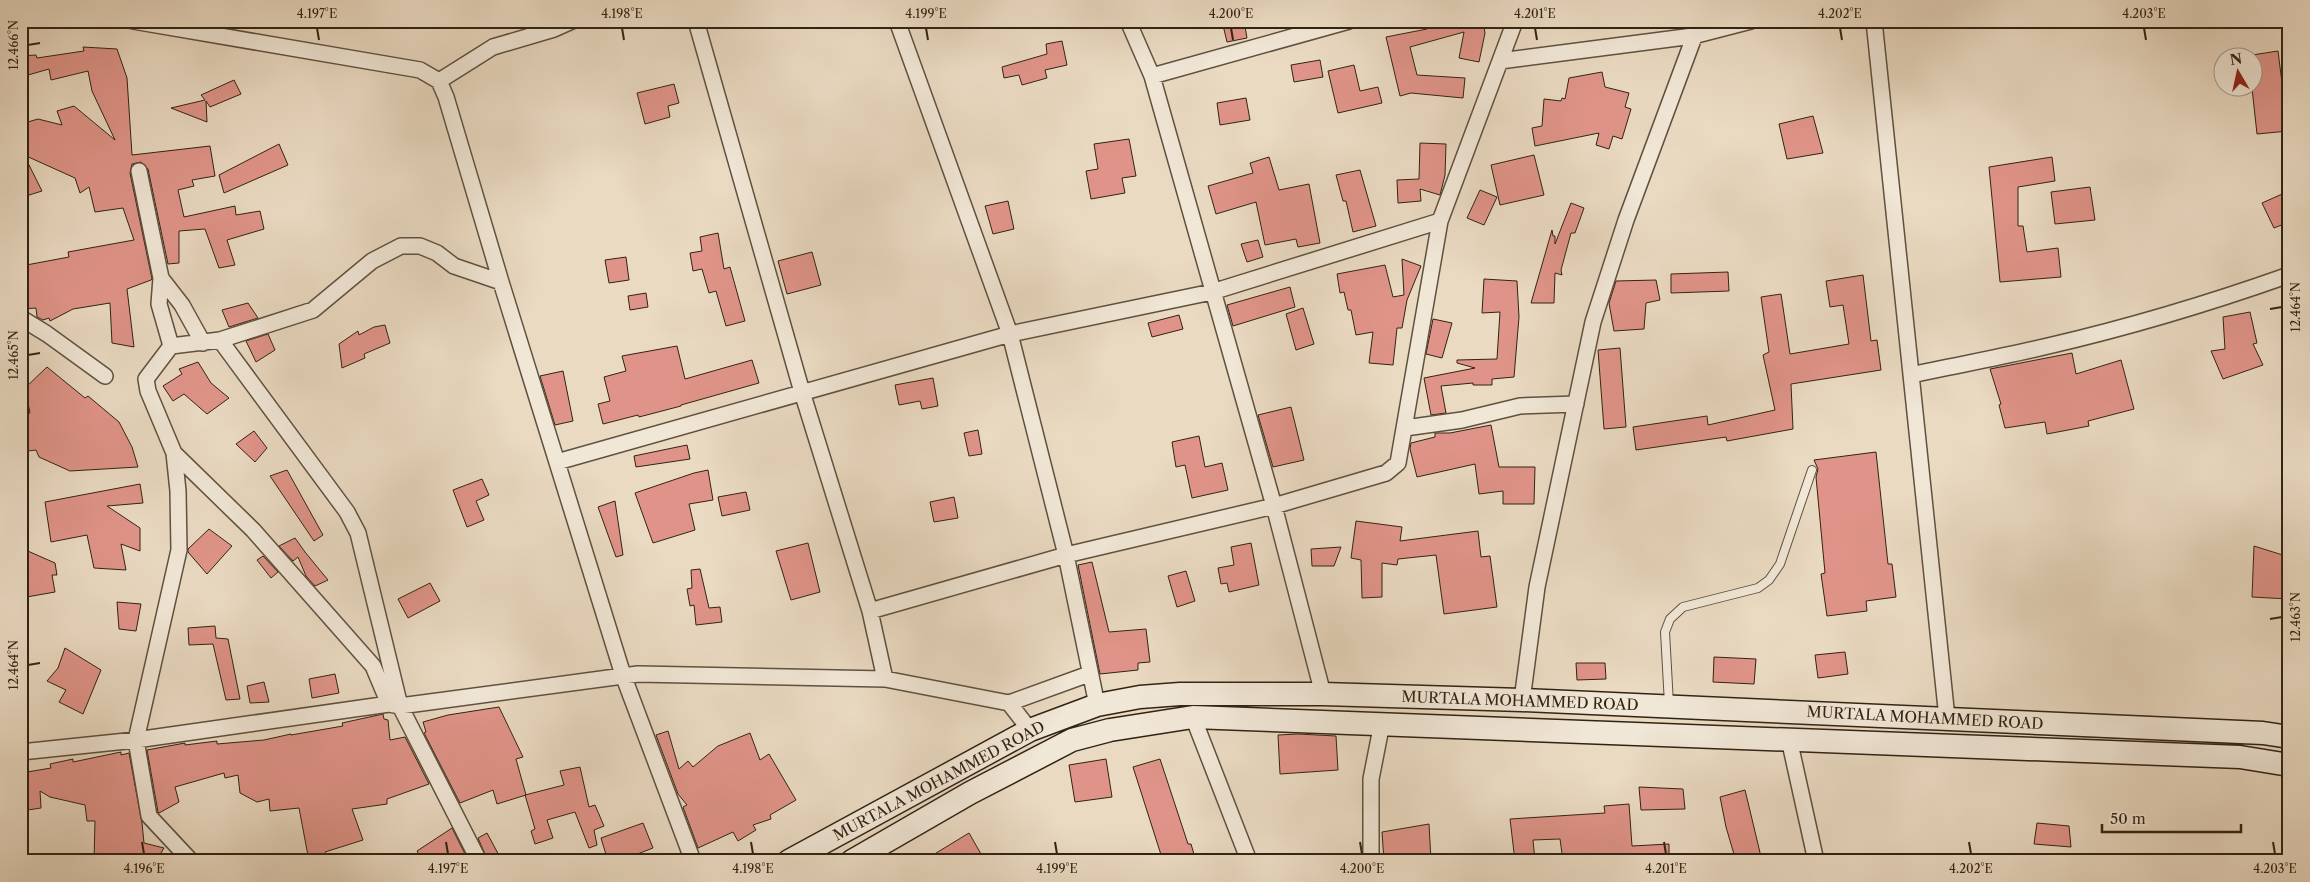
<svg xmlns="http://www.w3.org/2000/svg" width="2310" height="882" font-family="'Libre Caslon Text',serif">
	<rect width="100%" height="100%" fill="#eadac2"/>
	<filter id="stains"><feTurbulence type="fractalNoise" baseFrequency=".004" numOctaves="4"/><feColorMatrix values="0 0 0 0 .2 0 0 0 0 .09 0 0 0 0 .02 0 0 0 .5 -.17"/></filter>
	<radialGradient id="worn" r=".72"><stop offset=".6" stop-color="#630" stop-opacity="0"/><stop offset="1" stop-color="#630" stop-opacity=".3"/></radialGradient>
	<path fill="#e09489" stroke="#312313" d="M1222 21H1244L1247 38 1227 42Z
		M1425 21H1488V26L1484 27 1485 33 1479 62 1459 58 1464 32 1410 47 1417 75 1465 78 1463 98 1411 93 1400 96 1386 37 1427 29Z
		M1062 41 1067 65 1045 70 1047 78 1022 85 1019 75 1004 78 1002 67 1047 54 1046 44Z
		M83 47 117 49 127 78 132 155 210 146 215 176 192 180 194 186 178 190 184 217 235 206 236 215 260 211 264 229 227 240 235 265 219 268 205 229 179 231V263L168 264 148 169 141 162 132 164 130 173 152 279 151 280 127 289 134 347 112 343 110 303 73 309 50 321 49 318 43 320 37 317 36 308 21 309V266L69 257 68 252 134 240 123 208 95 212 89 187 80 193 75 178 24 155 42 191 26 196 21 188V124L38 119 62 125 57 111 74 106 115 140 92 91 88 71 51 80 49 69 21 77V56L36 55 37 58 84 51Z
		M2278 51 2288 131 2257 134 2252 88V55Z
		M1320 60 1323 77 1294 82 1291 65Z
		M1354 65 1360 91 1378 87 1382 103 1338 113 1328 71Z
		M1602 72 1605 87 1629 93 1625 107 1631 109 1622 139 1613 136 1609 149 1596 145 1599 133 1535 146 1532 128 1542 126 1544 99 1561 101 1562 98 1565 99 1569 78Z
		M234 80 241 94 210 107 206 101 207 122 171 108 205 100 201 95Z
		M674 84 679 103 668 106 670 117 645 124 637 93Z
		M1246 98 1250 120 1220 125 1217 103Z
		M1813 116 1823 153 1787 159 1779 124Z
		M1129 139 1136 176 1122 178 1125 193 1091 199 1086 171 1098 169 1094 144Z
		M1420 143 1446 144 1445 175 1440 195 1420 189 1421 201 1398 203 1397 180 1419 179Z
		M279 144 288 165 224 193 219 175Z
		M1534 155 1544 195 1500 205 1491 165Z
		M1269 157 1279 190 1309 184 1320 243 1298 247 1296 239 1265 245 1256 202 1216 214 1208 186 1253 173 1250 163Z
		M2052 157 2055 181 2018 187V226H2023L2027 252 2058 248 2061 277 2000 282 1989 167Z
		M1360 170 1376 226 1353 232 1346 201H1343L1336 175Z
		M2090 187 2095 220 2055 224 2051 192Z
		M1480 190 1497 197 1484 225 1467 218Z
		M2289 191V222L2274 228 2262 203Z
		M1008 201 1014 229 993 234 985 206Z
		M1571 203 1584 208 1575 233H1571L1561 270 1562 275 1555 273 1554 303H1531L1552 230 1553 236H1555V244Z
		M718 233 724 269 730 267 745 321 726 326 716 291 709 293 702 269 693 271 690 253 702 251 700 237Z
		M1258 240 1263 257 1247 262 1241 244Z
		M812 252 821 285 787 294 778 261Z
		M626 257 629 280 609 283 605 260Z
		M1402 259 1421 266 1407 300 1402 328H1397L1393 365 1369 363 1373 332 1356 335 1351 310H1348L1344 292 1340 293 1337 274 1385 265 1393 297 1404 295Z
		M1728 272 1729 291 1671 293V274Z
		M1863 275 1871 341 1877 340 1881 370 1791 384 1793 429 1727 441 1726 437 1636 450 1633 427 1707 416 1708 425 1775 410 1763 355 1769 352 1761 297 1781 294 1790 354 1849 344 1843 305 1830 307 1826 281Z
		M1484 279 1517 281 1519 317 1514 377 1492 379V385H1473V383L1441 386 1446 413 1431 415 1424 378 1475 368 1457 363V360L1497 359 1500 312 1482 313Z
		M1656 280 1660 300 1646 303 1644 329 1614 331 1609 303 1616 281Z
		M1290 287 1295 307 1233 326 1227 305Z
		M646 293 648 307 630 310 628 296Z
		M248 303 258 318 229 327 222 310Z
		M1303 308 1314 344 1296 350 1286 314Z
		M2250 312 2257 343 2253 344 2263 365 2223 379 2211 351 2225 349 2223 317Z
		M1179 315 1183 329 1152 337 1148 323Z
		M1433 319 1452 323 1442 358 1426 354Z
		M385 325 390 343 364 354 365 358 342 368 339 344 358 331 359 335 374 327Z
		M268 334 275 350 256 362 246 341Z
		M677 346 685 379 752 360 759 383 681 405V406L639 417 638 415 603 424 598 404 610 401 604 377 626 371 622 356Z
		M1620 348 1626 427 1604 429 1598 350Z
		M2072 353 2076 374 2121 360 2134 409 2088 421 2089 426 2047 434 2045 422 2005 428 1999 405 2001 404 1990 369Z
		M198 362 211 383 229 398 207 414 184 394 173 401 163 386 182 374 179 369Z
		M47 367 85 398 88 396 119 422 132 447 138 467 70 471 39 457 36 450 28 451 21 448V414L30 413 25 388Z
		M563 371 573 421 555 425 540 376Z
		M933 378 938 406 922 409 920 401 899 405 895 385Z
		M1291 407 1304 460 1273 467 1258 415Z
		M1491 425 1499 467H1535L1534 504H1503V491L1479 494 1475 464 1417 477 1410 449 1411 443 1435 437V433H1450Z
		M978 430 982 454 969 456 964 433Z
		M254 431 267 448 255 462 236 444Z
		M1199 436 1205 467 1222 463 1228 490 1192 498 1185 465 1176 467 1172 442Z
		M687 445 690 459 636 467 634 456Z
		M1876 452 1888 564H1892L1896 597 1866 601 1867 611 1827 616 1821 574 1825 573 1816 477 1818 469 1814 460Z
		M287 470 323 535 314 541 270 476Z
		M708 470 713 500 689 504 695 530 653 543 635 493 694 473Z
		M482 479 489 495 476 501 484 520 467 527 453 490Z
		M140 484 143 503 107 506 140 528V551L121 544 126 570 94 568 87 535 51 542 45 502Z
		M746 492 750 510 722 516 718 497Z
		M954 497 958 518 934 522 930 502Z
		M615 501 623 555 616 557 598 507Z
		M1356 521 1402 527 1400 541 1478 531 1481 557 1490 556 1497 607 1444 614 1436 555 1398 559 1397 565 1382 563V597L1362 598 1361 560 1351 558Z
		M209 529 232 546 207 574 188 552V549Z
		M295 538 305 552 328 580 315 586 306 576 298 557 293 561 279 546Z
		M808 543 820 592 791 600 776 551Z
		M1251 543 1259 585 1229 592 1227 583 1221 584 1218 568 1234 565 1231 547Z
		M2254 546 2289 557V599L2252 597Z
		M1341 547 1334 566H1312L1311 549Z
		M21 548 55 563 57 575H52L55 592 21 598Z
		M263 556 278 572 271 578 257 560Z
		M1092 562 1109 632 1146 629 1150 662 1138 663V670L1100 674 1078 565Z
		M700 569 709 608 720 607 722 622 696 625 694 605 690 606 687 589 692 588 691 570Z
		M1186 571 1195 601 1177 607 1168 576Z
		M430 583 440 601 408 618 398 599Z
		M117 602 141 604 136 631 119 629Z
		M215 626 216 638 228 639 240 699 226 700 213 644 189 645 188 628Z
		M65 648 101 670 83 714 59 702 66 690 47 681 58 668Z
		M1845 652 1848 674 1818 678 1815 655Z
		M1714 657 1756 659 1754 684 1713 682Z
		M1576 663H1605L1606 679 1577 680Z
		M335 674 339 693 312 698 309 679Z
		M264 682 269 702 250 703 247 686Z
		M499 707 523 757 516 759 526 795 497 804 493 790 460 803 424 733 426 732 423 722 448 715Z
		M383 714 384 719 388 720 390 740 405 737 429 784 387 799V804L352 809 363 840 325 852 329 861H309L299 808 270 811 269 799 257 802 240 793 238 775 225 778 224 773 175 787 179 802 159 813 158 812 147 750 185 743V745L217 741V744L264 740 291 734V735L343 726 342 723Z
		M668 731 679 769 688 761 693 767 718 746 750 733 760 760 769 754 796 800 770 815 771 819 753 825 756 830 738 841 733 832 698 848 683 807 687 805 678 794 656 735Z
		M1298 734 1336 736 1338 770 1280 774 1278 735Z
		M121 752V755L129 753 142 823 144 843 164 848 156 861H94L95 821H87L85 805 50 797 40 791 41 808 21 811V773L51 768 50 764 73 759V762Z
		M1106 759 1112 797 1075 802 1069 765Z
		M1160 759 1188 844H1191L1196 861H1163L1133 767Z
		M580 767 589 807 595 805 604 826 594 830 597 845 589 848 575 812 547 820 553 838 535 844 531 831 535 829 525 795 564 785 560 771Z
		M1639 787 1683 789 1685 809 1641 810Z
		M1745 790 1752 819 1762 861H1736L1726 827 1720 797Z
		M1629 804 1632 846 1669 844V861H1563L1560 839 1533 840 1535 861H1515L1510 819 1605 813 1604 806Z
		M643 823 653 848 627 858 628 861H608L601 838Z
		M2037 823 2069 826 2071 847 2034 844Z
		M1429 824 1431 861H1384L1382 832Z
		M452 828 468 860 423 861 417 851Z
		M487 833 502 861H488L478 838Z
		M969 833 985 861H923Z"/>
	<g fill="none" stroke-linecap="round" stroke-linejoin="round">
		<g stroke="#5f513f" stroke-width="10">
			<path id="service" d="M1669 704 1665 632 1670 619 1683 607 1758 588 1769 580 1780 564 1812 470"/>
		</g>
		<g stroke="#5f513f" stroke-width="18">
			<path id="minor" d="M133 21 420 70 439 81 446 97 501 282 623 675 693 861
				M696 21 802 392 870 611 885 679
				M897 21 1010 334 1066 555 1097 705
				M1128 21 1152 76 1274 506 1323 694
				M1874 21 1947 718
				M1500 61 1693 36 1751 21
				M1152 76 1349 21
				M439 81 493 47 554 29 572 21
				M139 171 161 278 159 304 171 346
				M161 278 182 305 203 343
				M21 318 47 334 105 376
				M220 340 347 512 358 533 400 706 479 861
				M1911 375C1957 365 2003 357 2048 346 2130 327 2210 303 2289 275
				M1405 428 1462 420 1520 406 1576 404
				M174 453 253 530 373 666 389 704
				M557 462 1010 334 1212 292 1440 221
				M870 611 1066 555 1274 506 1386 473 1398 463 1440 221 1515 21
				M1522 700 1537 587 1593 322 1626 220 1700 21
				M1009 703 1089 674
				M1193 717 1249 861
				M1789 739 1816 861
				M21 752 136 740 389 704 400 706 638 674 885 679 1009 703 1030 730
				M191 861 149 816 136 740 179 550 178 491 174 453 148 391 146 379 171 346 220 340 313 310 372 261 401 246H420L437 253 454 266 501 282
				M1371 861V779L1382 723"/>
		</g>
		<g stroke="#312313" stroke-width="25">
			<path id="secondary" d="M789 861 1030 730 1097 705 1140 697 1180 694H1323L1522 700 2263 733 2289 737
				M852 861 970 793 1072 740 1110 730 1193 717 2240 757 2289 765"/>
		</g>
		<use href="#service" stroke="#f1e7d7" stroke-width="8"/>
		<use href="#minor" stroke="#f1e7d7" stroke-width="15"/>
		<use href="#secondary" stroke="#f1e7d7" stroke-width="22"/>
	</g>
	<path fill="none" stroke="#312313" stroke-width="2" d="M317 28 319 40M622 28 624 40M926 28 928 40M1231 28 1233 40M1535 28 1537 40M1840 28 1842 40M2144 28 2146 40M28 45 40 43M2270 309 2282 307M28 355 40 353M2270 619 2282 617M28 665 40 663M142 842 144 854M446 842 448 854M751 842 753 854M1055 842 1057 854M1360 842 1362 854M1664 842 1666 854M1969 842 1971 854M2273 842 2275 854"/>
	<g text-anchor="middle" stroke-width="4" stroke-linejoin="round" paint-order="stroke">
		<g font-size="15" fill="#312313" stroke="#f1e7d7">
			<text transform="translate(1520 701) rotate(2)" y="5">MURTALA MOHAMMED ROAD</text>
			<text transform="translate(1925 718) rotate(3)" y="5">MURTALA MOHAMMED ROAD</text>
			<text transform="translate(939 781) rotate(-28)" y="5">MURTALA MOHAMMED ROAD</text>
		</g>
	</g>
	<rect width="2310" height="882" fill="none" stroke="#eadac2" stroke-width="55"/>
	<g transform="translate(2238 72) rotate(351)"><circle r="24" fill="#f1e7d7" stroke="#a49989"/>
	<path d="M0-4L9 19L0 12L-9 19Z" fill="#8f2418"/>
	<text y="-8" font-size="14" font-weight="bold" text-anchor="middle" fill="#312313">N</text>
	</g>
	<path d="M2102 824v8h139v-8" fill="none" stroke="#312313" stroke-width="2.5"/>
	<text x="2110" y="824" font-size="15" fill="#312313" stroke="#f1e7d7" stroke-width="4" paint-order="stroke">50 m</text>
	<rect x="28" y="28" width="2254" height="826" fill="none" stroke="#312313" stroke-width="2"/>
	<g font-size="12" text-anchor="middle" fill="#312313">
		<text x="317" y="18">4.197°E</text>
		<text x="622" y="18">4.198°E</text>
		<text x="926" y="18">4.199°E</text>
		<text x="1231" y="18">4.200°E</text>
		<text x="1535" y="18">4.201°E</text>
		<text x="1840" y="18">4.202°E</text>
		<text x="2144" y="18">4.203°E</text>
		<text transform="translate(14 45) rotate(-90)" y="4">12.466°N</text>
		<text transform="translate(2296 307) rotate(-90)" y="4">12.464°N</text>
		<text transform="translate(14 355) rotate(-90)" y="4">12.465°N</text>
		<text transform="translate(2296 617) rotate(-90)" y="4">12.463°N</text>
		<text transform="translate(14 665) rotate(-90)" y="4">12.464°N</text>
		<text x="144" y="873">4.196°E</text>
		<text x="448" y="873">4.197°E</text>
		<text x="753" y="873">4.198°E</text>
		<text x="1057" y="873">4.199°E</text>
		<text x="1362" y="873">4.200°E</text>
		<text x="1666" y="873">4.201°E</text>
		<text x="1971" y="873">4.202°E</text>
		<text x="2275" y="873">4.203°E</text>
	</g>
	<rect width="100%" height="100%" filter="url(#stains)"/>
	<rect width="100%" height="100%" fill="url(#worn)"/>
</svg>
